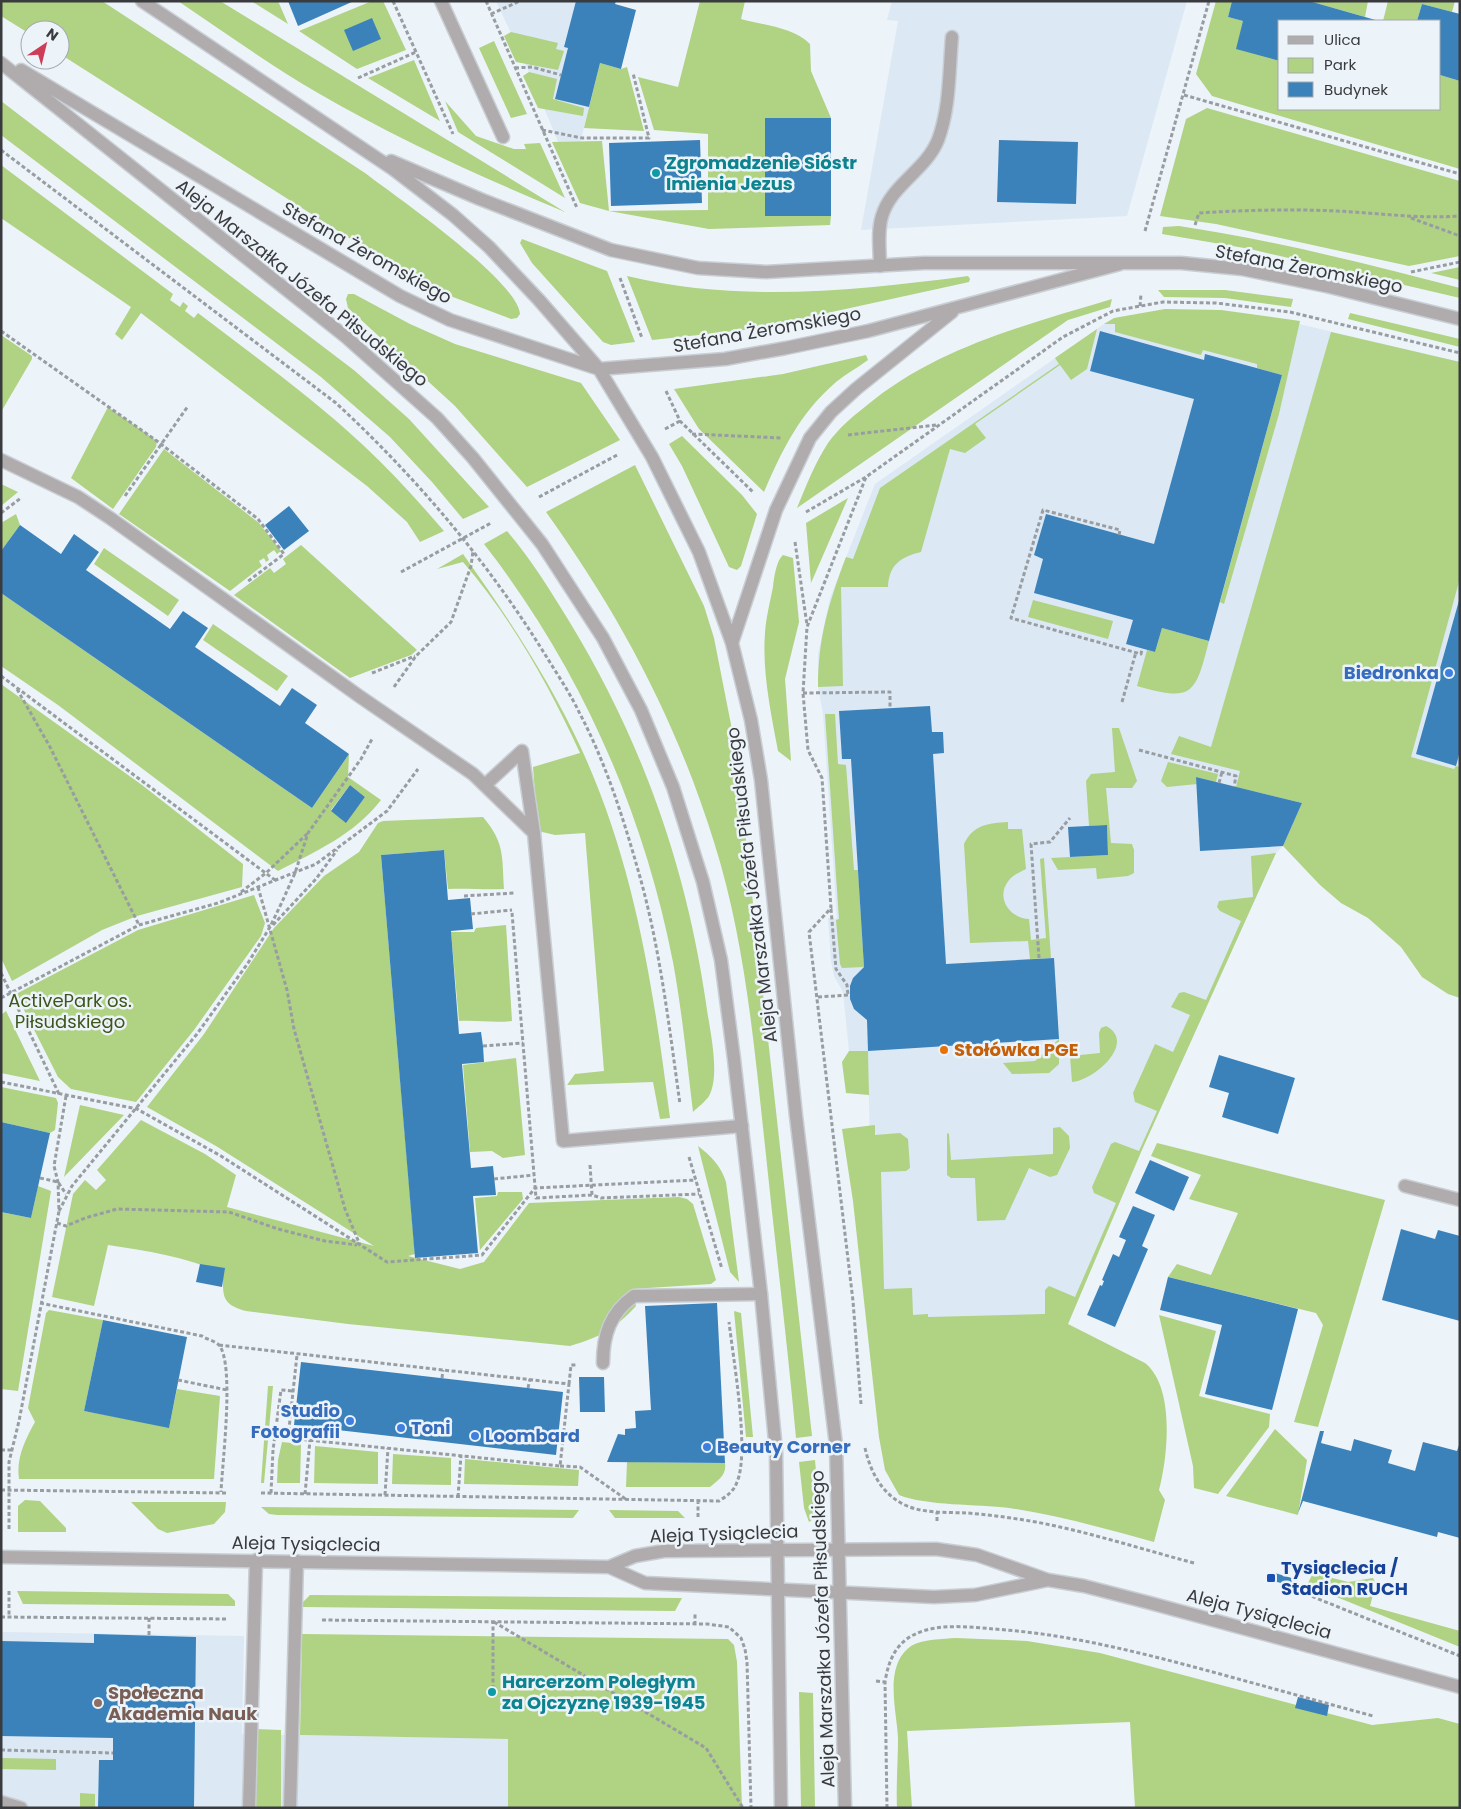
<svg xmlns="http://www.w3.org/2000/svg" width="1461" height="1809" font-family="Poppins,sans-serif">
	<rect width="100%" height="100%" fill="#ecf3f9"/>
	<path fill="#dce8f4" d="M496 1H616L572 175 529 72Z
		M892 1H1187L1127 216 861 230 898 21 887 20Z
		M1104 324H1299L1460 362V811L1283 846 1276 853 1141 1152 1068 1324 940 1323 873 1310 868 1051H849L843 992 834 976 831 961 828 918 837 919 823 714 818 687V654L830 598 875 484Z
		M1 1632 244 1636 242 1734 508 1739 683 1808H1Z"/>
	<path fill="#afd283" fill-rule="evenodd" d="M1 1H102L365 173C395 196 517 280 520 314L517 318 511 319 437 291 390 264 60 54V30H30V34L1 16Z
		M178 1H220L565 212C481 177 397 139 318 93 270 65 224 32 178 1Z
		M251 1H278L288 24Z
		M372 1H383L406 50 357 69 299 31Z
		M700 1H745L741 19C763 25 793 27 810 44L811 71 831 118H765V216H831L830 225 709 229 609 211 580 203 552 142 602 141 609 211 708 210V134L654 130 638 77 678 87Z
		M1216 1H1232L1228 17 1243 21 1280 61V109H1440V75L1460 81V169L1212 96 1196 74Z
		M1309 1H1368L1365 17Z
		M1388 1H1455L1452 12 1422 4 1417 21H1383Z
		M511 32 558 43 556 49 564 51 558 70 516 62 504 36Z
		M494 41 527 114 511 118 479 48Z
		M414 60 440 121 368 78Z
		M600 63 621 69 627 67 644 131 584 128Z
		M529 72 557 79 553 99 584 108 583 116 538 108 523 76Z
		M1 101 355 371 409 419 489 507 463 519 432 482 390 437 321 377 1 135Z
		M445 101 476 136 514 149H526L524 144 540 143 565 198 458 132Z
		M1207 108 1460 181V256L1409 266 1216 224 1160 216 1186 119Z
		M1 165 173 294 170 300 180 307 183 302 188 306 185 311 194 318 198 313C254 356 312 397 363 445 392 472 418 501 444 531L420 542 407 522 367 486 141 313 122 340 115 334 131 307 1 218Z
		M1179 226C1273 240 1367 264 1460 288V298L1250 249 1162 234 1163 227Z
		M522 239 607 271 635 342 611 345 603 342 532 263 520 243Z
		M1460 267V280L1431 273Z
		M627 276C739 303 854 291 968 276L970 279 969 282 960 284 754 329 652 340Z
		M1158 290H1225L1293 299 1291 307 1225 298 1164 297Z
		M348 294H354L410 324 455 344 581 383 620 440 527 487 455 406 348 308 346 299Z
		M1112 299 1110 307 1068 320 797 508C806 486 815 463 828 443 839 428 852 417 866 406 937 347 1026 325 1112 299Z
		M1165 309 1221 310 1300 321 1279 414 1224 604 1220 602 1282 375 1257 368V364L1203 350 1201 355 1115 332V324H1104L1114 318Z
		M1350 313 1460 339V347L1348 319Z
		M1097 329 1087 369 1071 380 1060 365 975 424 986 438 965 453 950 449 921 552C900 557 889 565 888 587H841L843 686 818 687C818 638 829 602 846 557L853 559 880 488 1059 364 1055 358Z
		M1331 332 1460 362V578L1411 757 1454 769 1456 766 1460 767V998L1448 994 1422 977 1401 947 1368 918 1341 903 1320 885 1283 846 1302 803 1236 787 1240 771 1171 754 1179 736 1211 747Z
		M1 335 32 356V359L1 412Z
		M866 355 868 360C857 368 846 374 836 382 800 413 782 450 764 492L699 429 674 389 783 374Z
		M108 407 157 441 156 447 113 509 71 478Z
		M682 436 742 495 757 514 741 566 737 570 729 567 682 466 669 444Z
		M164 449 259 523 281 551 277 554 274 550 267 555 269 560 266 562 264 558 259 561 262 566 230 591 119 514Z
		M635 465 704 606 714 638 736 750 812 1436 796 1438C787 1340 775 1243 765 1146 754 1044 745 940 714 842 676 720 620 615 546 512Z
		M1 484 18 492 1 506Z
		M848 498 811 583 806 523Z
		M16 514 20 525 1 551V523Z
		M507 531C531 559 550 590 569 621 641 739 686 865 706 1003 709 1027 721 1074 709 1096 705 1102 698 1107 693 1112 687 1062 682 1011 673 962 643 809 579 666 484 544Z
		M301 545 417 650 411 655 350 678 234 595 270 568 274 573 286 564 283 559Z
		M104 548 179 600 168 616 94 564Z
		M463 554C507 616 549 679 581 748 635 865 654 991 670 1118L660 1119 653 1082 567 1085 575 1074 604 1071 585 833 555 835 538 831 533 767 580 753C549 685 512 619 463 562L437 569Z
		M783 555 793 558 799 622 785 679 791 761 778 751C771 713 762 672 765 633 766 618 770 602 773 587 774 578 776 561 783 555Z
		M1 593 312 808 349 754 348 777 381 800C354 835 316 851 278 871L58 705 1 666ZM350 785 365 797 346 822 331 810Z
		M1033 600 1113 621 1108 639 1028 617Z
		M213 624 288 676 277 691 203 640Z
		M1162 628 1209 641C1195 695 1193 702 1137 686L1147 650 1155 652Z
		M1 684 142 785 243 864 242 887 137 916 102 930 12 981 1 958Z
		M825 714H835L838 764 846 765 854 870H858L864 967 842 968 840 964 836 920 839 919Z
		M1112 728H1119L1137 781 1132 788H1106L1111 843 1132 844 1134 850V873L1128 876 1097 879 1096 868 1058 870 1051 858 1108 855 1107 825 1089 826 1086 781 1091 774 1115 772Z
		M1168 762 1218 774 1216 782 1196 777 1197 784 1167 787 1161 781Z
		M483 817C505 843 502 857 504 889 484 890 468 888 448 889L444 850 381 855 415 1254 408 1256 460 1269 484 1262 529 1203 679 1197 687 1199 693 1204 716 1280 711 1284 632 1289 636 1306C614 1330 600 1337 570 1346L348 1324 246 1311C221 1304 223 1296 223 1273 186 1257 148 1251 108 1245L94 1306 52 1297 73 1194 85 1180 96 1190 106 1180 97 1170 141 1120 205 1154 236 1175 227 1207 374 1246 216 1146 147 1107 204 1034 274 928 324 876 359 852 378 823 383 821Z
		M1008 822V829H1022L1026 869C1020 872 1013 875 1009 880 995 897 1009 918 1029 919L1031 940 1046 938 1040 859 1044 858 1051 958 1030 959 1028 941 970 943 964 844C973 825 988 823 1008 822Z
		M1276 853 1141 1152 1068 1324 1145 1363C1175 1387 1168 1456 1159 1490L1165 1500 1154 1542C1106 1529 1058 1515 1009 1508 978 1504 926 1506 899 1495L885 1470 879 1437 853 1201 842 1129 875 1125V1135L900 1133 908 1139 910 1168 906 1171 881 1172 884 1289 912 1288 913 1315 928 1314V1317L1045 1314V1290L1049 1286 1075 1297 1116 1203 1094 1193 1092 1187 1111 1144 1115 1142 1139 1151 1157 1111 1135 1102 1133 1093 1155 1044 1173 1052 1190 1015 1171 1007 1179 993 1184 992 1206 1000 1241 921 1220 911 1217 907 1219 901 1253 897 1251 856Z
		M254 895 265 923 261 936 194 1030 136 1102 71 1089 58 1077 16 994 138 930Z
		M506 925 512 1021C494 1023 478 1020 459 1021L451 932H474L476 928Z
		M6 1011 40 1081 1 1073V1015Z
		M1106 1026C1137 1042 1095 1080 1072 1082L1070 1056 1100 1053 1099 1033 1101 1028Z
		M1059 1039V1064L1049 1073 1012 1074 1003 1063 1035 1061Z
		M849 1051H868L869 1095 846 1093 842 1062Z
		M516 1058 525 1155 503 1158 492 1151 470 1152 463 1065Z
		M1 1087 56 1098 58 1103 55 1130 50 1133 1 1122Z
		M80 1105 124 1115 64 1177Z
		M1060 1127 1069 1136 1070 1148 1057 1175 1050 1177 1029 1168 1005 1220 977 1221 975 1178H951L947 1175V1133L949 1134 951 1160 1053 1154V1128Z
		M1157 1143 1385 1200 1318 1427 1294 1422 1323 1325 1316 1313 1168 1277 1177 1264 1211 1275 1238 1213 1189 1199 1201 1175 1151 1156Z
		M698 1146C711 1156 721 1166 726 1182L739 1282 730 1272Z
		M38 1186 51 1191 18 1391 1 1389V1212L31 1218Z
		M498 1192H522L523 1199 480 1250 475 1198 497 1196Z
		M49 1310 103 1320 84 1411 169 1427 177 1389 220 1396 214 1479H19C16 1458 25 1440 35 1422L28 1408 46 1313Z
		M734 1311 741 1313 753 1437H746Z
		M1159 1315 1216 1331 1199 1396 1270 1414 1269 1427 1218 1494 1194 1488 1193 1466Z
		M268 1386H273L264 1483H261Z
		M1275 1429 1307 1460 1298 1515 1226 1496Z
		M282 1442 301 1444 300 1483H277L278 1460Z
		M315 1446 378 1452V1484L314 1483Z
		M393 1454 451 1458V1485L392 1484Z
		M465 1459 579 1470 578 1486 464 1484Z
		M815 1460C816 1474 823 1516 809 1522L804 1508 799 1462Z
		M627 1462 725 1463C727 1475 718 1480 710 1487H626Z
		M25 1500 40 1501 66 1528V1532H18V1506Z
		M131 1502H226L225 1512 214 1524 167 1533 158 1529Z
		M261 1507 579 1510 573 1518 277 1515 269 1514Z
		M609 1510 678 1511 685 1518H615Z
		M1313 1573 1348 1582 1373 1578 1376 1584 1370 1606 1460 1631V1647L1307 1585Z
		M17 1591 228 1594 235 1601V1606L23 1604Z
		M310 1595 680 1598H682L675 1611 303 1607V1602Z
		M302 1634 728 1639 734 1645 737 1662 742 1808H476L508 1807V1739L300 1735Z
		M956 1638 1027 1641 1100 1653 1372 1725 1438 1718 1460 1724V1808H1135L1130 1722 907 1731 912 1808H897C896 1785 898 1761 898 1738 897 1711 883 1666 911 1646 922 1639 943 1639 956 1638Z
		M799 1692 813 1693 815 1808H801Z
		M255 1729 281 1730V1808H253Z
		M1 1758 56 1759V1770L1 1769Z
		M80 1793 95 1794V1808H80Z"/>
	<path fill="#3b82bb" d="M288 1H354L298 26Z
		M576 1H616L615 4 636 10 621 69 600 63 589 107 555 99 568 48 564 47Z
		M1232 1H1309L1379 21H1280V61L1236 49 1243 21 1228 17Z
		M1422 4 1460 14V81L1440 75V21H1417Z
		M372 18 381 39 353 51 344 30Z
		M765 118H831V216H765Z
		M700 140 702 203 611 206 609 143Z
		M999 140 1078 142 1076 204 997 202Z
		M1100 331 1204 360 1205 354 1282 375 1209 641 1162 628 1155 652 1126 644 1133 620 1034 593 1043 559 1034 555 1046 514 1154 544 1194 399 1090 371Z
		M289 506 309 531 284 550 265 525Z
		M20 525 61 554 74 534 99 552 86 570 170 629 183 611 208 628 195 647 280 706 292 688 317 705 305 723 349 754 312 808 1 593V551Z
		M1460 597V751L1456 766 1416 754Z
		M930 706 932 732H943L944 753 933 754 946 964 1054 958 1059 1039 868 1051 867 1020 854 1009 850 999V986L853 978 864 967 851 759H842L839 711Z
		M1196 777 1302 803 1283 846 1200 851Z
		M350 785 365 797 346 823 331 811Z
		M1107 825 1108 855 1070 857 1068 827Z
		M444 850 448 900 470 898 473 929 451 931 459 1034 481 1032 483 1046 484 1062 462 1064 471 1168 493 1166 496 1195 473 1196 478 1253 415 1258 381 855Z
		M1219 1055 1295 1078 1278 1134 1222 1117 1229 1093 1209 1087Z
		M1 1122 50 1133 31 1218 1 1212Z
		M1150 1160 1189 1177 1174 1211 1135 1193Z
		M1133 1206 1155 1215 1142 1246 1148 1249 1115 1327 1087 1315 1100 1285 1102 1286 1104 1281 1102 1280 1113 1254 1119 1257 1126 1240 1119 1237Z
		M1401 1229 1435 1239 1438 1230 1460 1236V1321L1382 1300Z
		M200 1264 225 1268 222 1287 196 1282Z
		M1168 1277 1298 1309 1272 1410 1205 1394 1222 1325 1160 1310Z
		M717 1303 725 1463 607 1462 618 1434 625 1435V1429L636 1428 635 1411 651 1410 645 1306Z
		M103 1320 187 1337 169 1428 84 1411Z
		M301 1362 563 1392 556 1455 294 1425Z
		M579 1377H604L605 1412H580Z
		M1320 1431H1324L1321 1443 1351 1451 1354 1439 1392 1450 1388 1463 1415 1471 1423 1442 1457 1451 1460 1442V1538L1438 1532 1437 1537 1303 1501 1298 1513Z
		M1275 1573 1295 1579 1293 1586 1273 1581Z
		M94 1634 196 1637 194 1808H98L99 1760H113V1738L1 1736V1641L94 1643Z
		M1298 1697 1329 1705 1327 1716 1295 1708Z"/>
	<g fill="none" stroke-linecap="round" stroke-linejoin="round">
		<g stroke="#c8ced4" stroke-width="15">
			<path id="service" d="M880 266C880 250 877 232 882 216 891 185 926 170 938 140 950 108 949 71 952 37
				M522 751 534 833
				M485 785 522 751
				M1405 1186 1460 1200
				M603 1363C603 1335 610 1313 634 1296L761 1294
				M1 1802 21 1808
				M249 1808 256 1560
				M290 1808 297 1561"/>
		</g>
		<g stroke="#c8ced4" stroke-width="15">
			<path id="minor" d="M441 1 503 137
				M1 460 78 497 110 518 359 696 473 774 534 833 563 1141 742 1126
				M1 1557 609 1567 635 1556 664 1551 936 1549 977 1555 1048 1580 1084 1586 1150 1603 1460 1687
				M609 1567 645 1583 934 1597 975 1595 1048 1580"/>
		</g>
		<g stroke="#c8ced4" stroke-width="15">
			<path id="tertiary" d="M142 1 393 169 453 215 489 247 539 300 599 369 652 457 699 552 732 643 751 720 761 780 796 1116 836 1445 845 1808
				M1 63 346 337 437 418 473 458 542 544 603 638 641 710 673 787 703 882 721 960 734 1059 761 1294 776 1451 781 1808
				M21 70 400 296 450 320 599 369 725 359 786 348 868 331 1120 264
				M391 161 480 199 611 250 698 268 766 272 924 263H1181L1242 269 1326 286 1460 319
				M732 643 776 510 810 438 831 412 856 389 952 312"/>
		</g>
		<path stroke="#989da2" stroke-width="3" stroke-dasharray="4 2.5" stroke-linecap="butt" d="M393 1 453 134
			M486 1 577 208
			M491 14 520 1
			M515 68 532 67 561 75
			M358 78 416 52
			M1184 95 1460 174
			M542 130 582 138H649L633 73
			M1 150 336 403C417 478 488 562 546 656 557 674 570 693 579 712 605 761 623 817 638 870 660 946 669 1026 680 1104
			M1411 218 1460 236
			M1195 225 1199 213C1245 210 1291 209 1337 211 1378 213 1418 219 1460 216
			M1145 231 1209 1
			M1411 272 1460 262
			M620 278 642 338
			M1140 306 1141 294
			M1 331 157 441 258 519 284 554 247 582
			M666 391 680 421 754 493
			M665 429 680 421
			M692 434 782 438
			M848 435 936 425
			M125 496 188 406
			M539 497 619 454
			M806 512 866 477
			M1 513 21 498
			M1119 535 1120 530 1043 510 1011 618 1141 654 1142 649
			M795 542 807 625
			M401 572 491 523
			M372 673 415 656
			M1 676 275 880
			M394 687 416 656 451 622 471 566 473 551
			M17 689 50 747 139 925
			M803 693 890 692V708
			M1122 702 1136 652
			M1139 750 1236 776 1234 787
			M1219 783 1222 772
			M258 887 287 990 294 1029 345 1209 360 1245
			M241 892 266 873 307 834
			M464 896 514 893
			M831 909 836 969 847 985 848 995
			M512 913 536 1198 592 1195 601 1198 699 1194
			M471 914 512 910
			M273 925 316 879 337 850
			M1039 958 1031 844 1050 842 1070 818
			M1 973 59 1094
			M818 997 849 995
			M1 998 139 925 218 903 316 864 387 811 418 769
			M483 1046 523 1043
			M1 1082 137 1109 221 1156 387 1262 482 1255 535 1188 696 1180
			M689 1157 722 1269
			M590 1165 592 1195
			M40 1178 58 1182 66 1194
			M494 1179 534 1175
			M59 1211 72 1186 197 1034 248 963 270 927 282 902 295 873 308 833 361 759 372 739
			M57 1223 66 1226 85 1218 117 1209 229 1212 278 1229 325 1241 357 1245
			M40 1303 202 1336C206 1339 215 1341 219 1345 235 1364 222 1465 221 1492
			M219 1345 569 1384 560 1466 288 1438 297 1355
			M442 1378 443 1370
			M178 1380 227 1390
			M569 1384 571 1365H576
			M528 1388 530 1379
			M861 1404 853 1301 809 932 831 908 822 778 808 750 803 693 807 627 866 477 1063 337 1113 311 1163 302 1216 303 1290 312 1460 353
			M865 1448C870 1470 880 1491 901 1503 920 1514 947 1512 968 1513 991 1515 1013 1518 1036 1522 1089 1532 1141 1549 1194 1563
			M1 1450H12
			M560 1466 580 1467 627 1500
			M1 1490 228 1493
			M261 1493 719 1501C727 1496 734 1491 737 1482 750 1452 733 1358 729 1322
			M271 1493 273 1450 281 1390 293 1391
			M305 1494 310 1440
			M385 1495 388 1448
			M458 1497 461 1455
			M698 1517V1502
			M937 1521V1512
			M9 1529V1462L19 1421 59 1211 58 1182 54 1166 66 1096
			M9 1591V1617
			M1306 1594 1460 1656
			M1 1617 228 1619
			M149 1618V1635
			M322 1620 707 1624 729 1627 741 1638 745 1649 747 1662 751 1808
			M494 1622 706 1748 743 1808
			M695 1625V1613
			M876 1681 885 1682
			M493 1689V1622
			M1 1750 113 1753
			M887 1808 885 1682C889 1657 898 1639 923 1631 944 1624 972 1627 994 1629 1068 1634 1138 1652 1209 1671 1264 1686 1318 1701 1373 1716"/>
		<use href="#service" stroke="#b0acad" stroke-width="12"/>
		<use href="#minor" stroke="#b0acad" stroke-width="12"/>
		<use href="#tertiary" stroke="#b0acad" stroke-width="12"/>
	</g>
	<g fill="#0f9aa8" stroke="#ecf3f9" stroke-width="2">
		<circle cx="656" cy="173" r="5"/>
		<circle cx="492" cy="1692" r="5"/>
	</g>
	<g fill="#3f7fe0" stroke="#ecf3f9" stroke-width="2">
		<circle cx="1449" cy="673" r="5"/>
		<circle cx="350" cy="1421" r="5"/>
		<circle cx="401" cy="1428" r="5"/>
		<circle cx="475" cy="1436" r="5"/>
		<circle cx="707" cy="1447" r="5"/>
	</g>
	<circle fill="#e8710a" stroke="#ecf3f9" stroke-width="2" cx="944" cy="1050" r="5"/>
	<rect fill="#1a4fb4" stroke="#ecf3f9" stroke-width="2" x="1266" y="1573" width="10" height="10" rx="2.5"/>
	<circle fill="#8d6e63" stroke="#ecf3f9" stroke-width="2" cx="98" cy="1703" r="5"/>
	<g text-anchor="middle" stroke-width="5" stroke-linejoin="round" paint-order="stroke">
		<g font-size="18" font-weight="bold" fill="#0d838f" stroke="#ecf3f9" text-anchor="start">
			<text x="666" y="169">Zgromadzenie Sióstr<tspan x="666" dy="21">Imienia Jezus</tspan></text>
			<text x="502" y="1688">Harcerzom Poległym<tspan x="502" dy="21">za Ojczyznę 1939-1945</tspan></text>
		</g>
		<g font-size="18" fill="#393b3e" stroke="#ecf3f9">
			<text transform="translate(367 253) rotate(29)" y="6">Stefana Żeromskiego</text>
			<text transform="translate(1309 269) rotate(11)" y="6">Stefana Żeromskiego</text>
			<text transform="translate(302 283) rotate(39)" y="6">Aleja Marszałka Józefa Piłsudskiego</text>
			<text transform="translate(767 330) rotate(-10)" y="6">Stefana Żeromskiego</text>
			<text transform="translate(752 885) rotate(-97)" y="6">Aleja Marszałka Józefa Piłsudskiego</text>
			<text transform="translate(724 1534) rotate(-2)" y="6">Aleja Tysiąclecia</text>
			<text transform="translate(306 1544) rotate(1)" y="6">Aleja Tysiąclecia</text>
			<text transform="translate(1259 1614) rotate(15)" y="6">Aleja Tysiąclecia</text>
			<text transform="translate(823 1629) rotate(-92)" y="6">Aleja Marszałka Józefa Piłsudskiego</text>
		</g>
		<g font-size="18" font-weight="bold" fill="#366cbe" stroke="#ecf3f9" text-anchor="start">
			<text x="1439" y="679" text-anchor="end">Biedronka</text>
			<text x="340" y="1417" text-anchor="end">Studio<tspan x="340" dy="21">Fotografii</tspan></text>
			<text x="411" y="1434">Toni</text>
			<text x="485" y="1442">Loombard</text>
			<text x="717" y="1453">Beauty Corner</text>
		</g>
		<g font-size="18" fill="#3e551c" stroke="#ecf3f9">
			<text x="70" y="1007">ActivePark os.<tspan x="70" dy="21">Piłsudskiego</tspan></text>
		</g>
		<g font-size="18" font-weight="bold" fill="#c56008" stroke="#ecf3f9" text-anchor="start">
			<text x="954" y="1056">Stołówka PGE</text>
		</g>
		<g font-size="18" font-weight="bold" fill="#164399" stroke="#ecf3f9" text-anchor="start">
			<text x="1281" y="1574">Tysiąclecia /<tspan x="1281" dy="21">Stadion RUCH</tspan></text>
		</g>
		<g font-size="18" font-weight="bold" fill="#785e54" stroke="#ecf3f9" text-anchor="start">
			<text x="108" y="1699">Społeczna<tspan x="108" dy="21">Akademia Nauk</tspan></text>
		</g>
	</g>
	<rect width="1461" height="1809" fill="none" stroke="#393b3e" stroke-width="5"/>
	<rect x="1278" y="20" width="162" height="90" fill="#ecf3f9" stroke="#a4a9ae"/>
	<rect x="1288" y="36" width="25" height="8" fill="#b0acad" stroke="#a4a9ae"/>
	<text x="1324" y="45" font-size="15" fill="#393b3e">Ulica</text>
	<rect x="1288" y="58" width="25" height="15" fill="#afd283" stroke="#a4a9ae"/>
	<text x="1324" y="70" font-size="15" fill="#393b3e">Park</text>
	<rect x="1288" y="82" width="25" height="15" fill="#3b82bb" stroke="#a4a9ae"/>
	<text x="1324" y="95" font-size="15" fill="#393b3e">Budynek</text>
	<g transform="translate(45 45) rotate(35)"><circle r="24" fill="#ecf3f9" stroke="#a4a9ae"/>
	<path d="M0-4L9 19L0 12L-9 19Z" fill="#cd3d57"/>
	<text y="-8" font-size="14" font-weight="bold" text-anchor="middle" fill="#393b3e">N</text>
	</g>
</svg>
